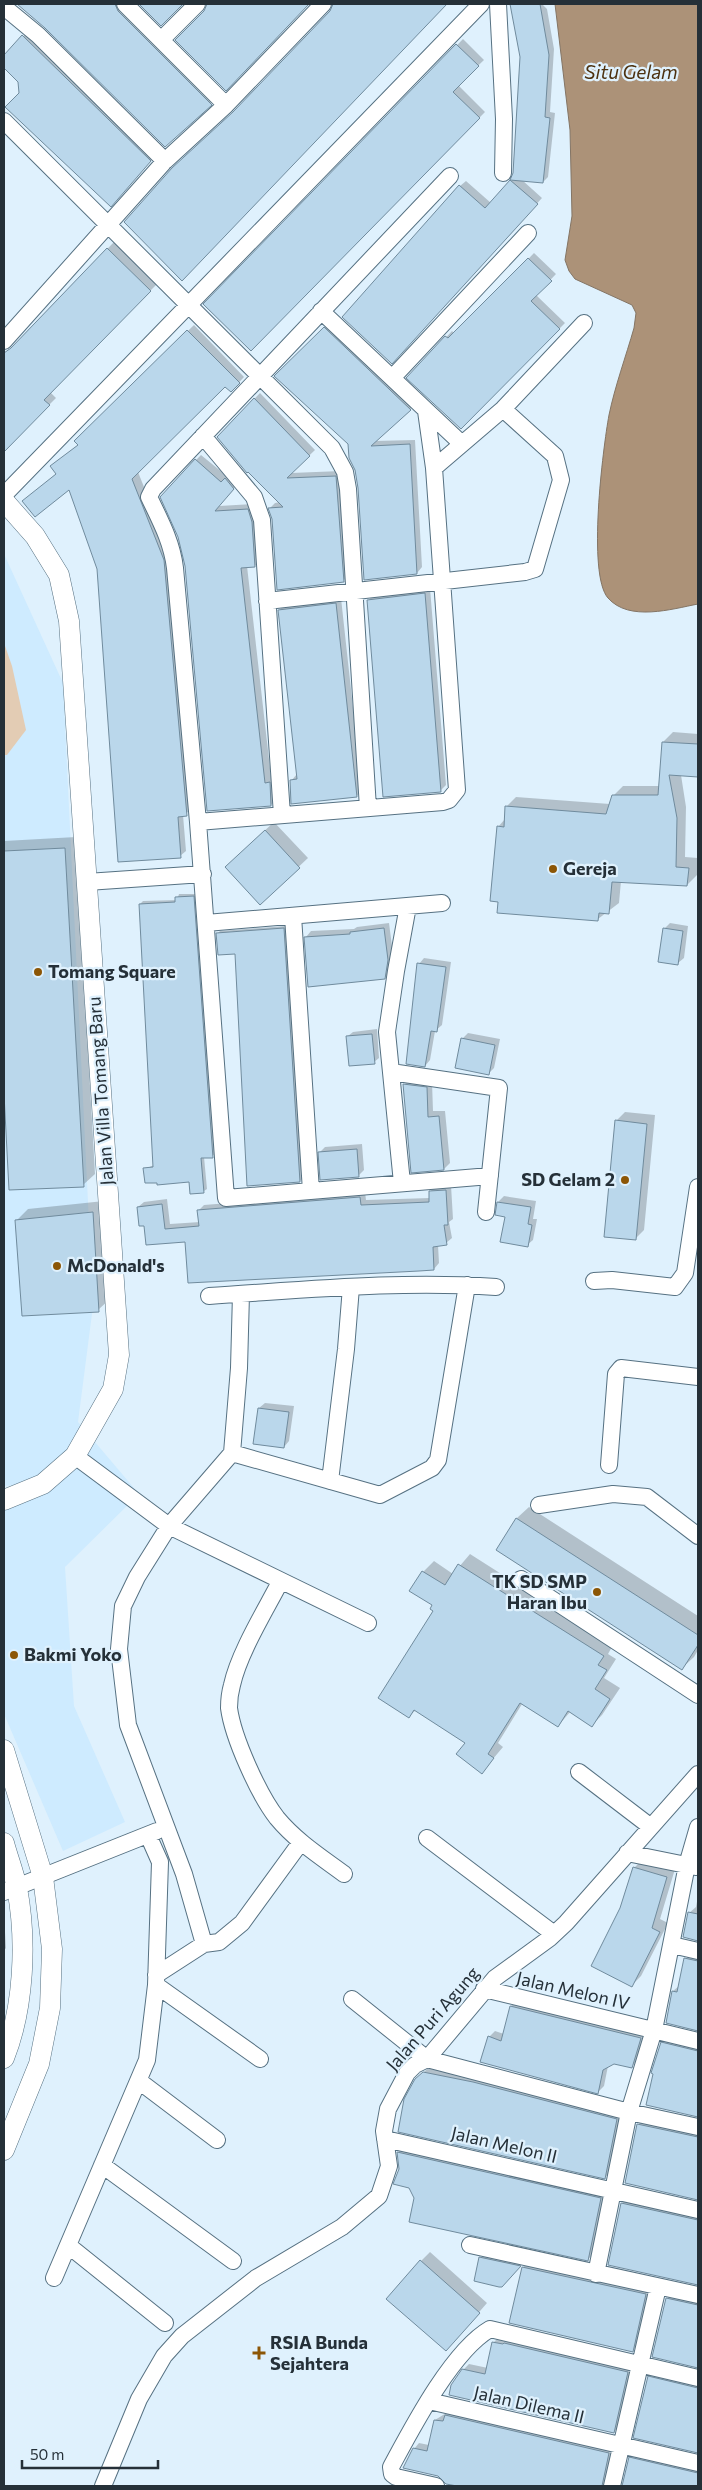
<svg xmlns="http://www.w3.org/2000/svg" width="702" height="2490" font-family="Commissioner,sans-serif">
	<rect width="100%" height="100%" fill="#dff1fd"/>
	<path fill="#ceebff" d="M4 554 63 683 93 1306 78 1422 139 1494 65 1567 74 1706 125 1822 63 1851 4 1714V1506L16 1485 4 1486Z"/>
	<path fill="#e3ccb4" d="M4 643 12 666 26 730 7 755H4Z"/>
	<path fill="#ac9278" stroke="#847565" d="M555 4H698V604C672 609 629 622 608 598 587 574 603 448 609 415 615 386 626 356 634 328L636 313 632 305 575 279 569 271 565 260 572 216 570 130Z"/>
	<path fill="#0003" d="M21 4H123L216 98 211 104 46 27Z
		M208 4H308L226 89 206 11Z
		M333 4H446L182 279 238 108 331 12Z
		M512 4H542L547 9 554 49 550 112 555 113 548 177 543 182 522 180 542 198 397 357 460 186 466 181 491 203 513 179 521 57Z
		M29 30 156 155 116 199 26 88 4 67V57Z
		M463 39 484 60 458 85 485 112 251 349 205 304Z
		M114 242 157 284 50 392 56 398 4 450V355Z
		M534 253 556 274 536 295 565 323 461 428 408 378 452 331 455 334Z
		M330 323 416 404 374 441 415 440 422 567 417 573 359 488 349 444 276 376Z
		M194 325 244 377 231 391 225 385 138 472 164 537 193 809 183 815 186 851 180 856 98 568 70 488 24 501 57 473 52 466 79 444 76 441Z
		M260 393 315 450 291 473 341 471 349 575 343 581 273 519 270 508 275 503 280 502 218 437Z
		M201 455 228 477 239 482 219 506 253 504 260 560 255 566H247L271 777H275L277 799 271 805 208 810 196 460Z
		M430 588 446 785 440 791 369 600 374 594Z
		M341 598 362 790 357 796 291 781 297 774 279 610 285 605Z
		M673 732 698 734V776L681 775 686 807 685 857 698 858 697 875 687 885 621 881 619 903 598 919 498 827 505 819 506 807 516 797 610 804 613 796 623 786H660L663 742Z
		M274 822 308 858 260 903 235 858Z
		M76 837 95 1174 83 1185 10 1189 4 1072V841Z
		M179 894H196L215 1154 212 1156 204 1157 207 1189 204 1191 190 1180 145 1169 154 1165 140 904 143 901 177 900Z
		M389 923 393 954 390 972 384 978 306 937 311 931 354 929 357 927Z
		M670 923 688 926 684 958 678 963 664 929Z
		M286 926 303 1178 300 1181 236 953 218 933 220 931Z
		M424 958 451 962 442 1025 435 1031 430 1060 425 1066 419 964Z
		M377 1029 379 1058 374 1062 348 1036 353 1032Z
		M468 1033 500 1039 494 1068 488 1074 462 1039Z
		M410 1079 432 1082 433 1111H445L450 1163 444 1169 412 1171 405 1084Z
		M625 1112 655 1115 644 1230 635 1239 616 1121Z
		M362 1144 364 1170 358 1176 320 1152 325 1147Z
		M451 1185 453 1219 449 1222 452 1238 446 1243 438 1245 439 1263 434 1269 187 1241 146 1224 138 1207 144 1202 167 1199 170 1224 200 1222 199 1210 204 1205 365 1192 366 1200 430 1198V1192L435 1186Z
		M504 1196 536 1201 533 1219H537L533 1240 527 1245 506 1216 497 1214 498 1202Z
		M104 1201 110 1299 98 1310 16 1221 28 1209Z
		M265 1403 294 1406 289 1441 284 1447 259 1408Z
		M529 1507 698 1616V1650L694 1657 682 1668 497 1549 517 1518Z
		M470 1554 613 1645 608 1654 616 1659 604 1678 620 1688 602 1715 592 1725 570 1712 558 1726 522 1704 498 1743 503 1747 482 1772 467 1742 416 1710 409 1716 435 1611 423 1572 434 1561 453 1574Z
		M643 1859 675 1869 660 1919 668 1923 641 1976 632 1985 622 1908 634 1868Z
		M698 1896V1940L684 1936 689 1913 696 1907Z
		M4 1916 6 1948 4 1951Z
		M691 1953 698 1954V2030L667 2022 673 1991 679 1986 686 1959Z
		M517 2000 646 2032 637 2061 631 2067 613 2063 608 2066 604 2086 598 2092 489 2037 495 2031 504 2034 511 2006Z
		M667 2037 698 2045V2116L647 2104 662 2043Z
		M428 2068 479 2078 622 2114 611 2172 605 2177 416 2080Z
		M643 2119 698 2131V2199L626 2182 638 2125Z
		M404 2147 606 2193 594 2254 588 2259 415 2198 400 2169 398 2152Z
		M627 2198 698 2214V2284L610 2264 622 2203Z
		M430 2252 487 2303 454 2341 421 2261Z
		M486 2252 525 2261 508 2280 481 2258Z
		M529 2262 651 2288 638 2345 632 2351 523 2267Z
		M672 2293 698 2298V2367L654 2356 667 2299Z
		M499 2337 633 2366 619 2426 614 2432 463 2370 469 2364 488 2368 493 2343Z
		M654 2371 698 2382V2452L635 2437 649 2377Z
		M451 2410 614 2447 610 2486H464L446 2483 414 2449 419 2443 429 2445 435 2420Z
		M636 2452 698 2467V2486H623L630 2458Z"/>
	<path fill="#bad7eb" stroke="#708b9d" d="M17 4H115L118 11 212 105 165 147 45 28Z
		M139 4H183L161 26Z
		M207 4H309L226 91 175 40 204 11Z
		M333 4H447L182 281 124 222 172 168 233 112 330 11Z
		M510 4H540L549 55 545 117 550 118 543 183 510 180 513 173 520 57Z
		M22 35 151 161 111 207 5 107 19 93 18 82 4 68V55Z
		M456 44 479 66 453 92 480 118 251 351 203 304Z
		M510 180 538 204 392 364 342 317 459 185 485 208Z
		M107 248 151 291 44 400 50 405 4 452V353L11 348Z
		M528 258 552 281 531 301 560 329 461 429 406 378 445 336 448 338Z
		M324 327 411 410 371 446 410 444 417 574 364 580 358 488 355 470 349 458 348 444 274 376Z
		M187 330 240 383 231 392 225 387 132 479 164 560 187 816 178 817 181 858 118 862 97 569 69 490 35 517 22 501 56 474 50 466 78 445 74 441Z
		M254 398 310 456 287 478 336 476 344 582 277 590 272 519 268 508 283 507 248 472 247 473 217 437Z
		M195 459 221 482 225 478 234 489 215 511 248 509 252 522 255 567 241 568 265 783 270 782 271 806 207 811 185 566 178 537 160 497Z
		M425 593 441 792 383 797 367 600Z
		M336 603 357 797 291 804 290 780 297 779 278 610Z
		M662 742 698 744V777L669 775 677 818 676 867 689 868 687 886 612 882 609 914 599 913 598 921 497 913 498 902 490 901 497 826 504 827 505 806 606 814 612 795H658Z
		M265 830 300 868 260 905 225 867Z
		M65 848 84 1187 9 1190 4 1094V851Z
		M194 896 213 1158H201L204 1193 190 1194 189 1182 157 1185V1183H145L143 1168 153 1167 139 904 175 902V897Z
		M284 928 300 1182 247 1186 235 954 218 955 216 933Z
		M384 928 388 960 385 979 308 987 304 937 350 934V932Z
		M663 928 683 931 678 965 658 962Z
		M417 963 446 967 437 1032 431 1031 425 1067 406 1064Z
		M372 1034 375 1064 349 1066 346 1036Z
		M461 1038 495 1045 489 1075 455 1068Z
		M403 1084 427 1087 428 1117 439 1116 444 1170 411 1173Z
		M615 1120 647 1124 636 1240 604 1237Z
		M357 1149 359 1177 320 1180 318 1152Z
		M446 1190 448 1225H444L447 1245 433 1247 434 1270 419 1271 188 1283 185 1242 146 1245 144 1226H139L137 1207 162 1204 165 1229 199 1226 197 1210 360 1197 361 1205 429 1202V1191Z
		M497 1202 531 1207 528 1224 532 1225 528 1247 500 1242 505 1217 495 1215Z
		M93 1212 99 1312 22 1316 15 1220Z
		M258 1408 289 1412 284 1448 253 1444Z
		M516 1518 698 1635V1645L682 1670 496 1550Z
		M458 1564 604 1656 598 1665 607 1670 595 1689 610 1699 592 1727 568 1711 558 1727 520 1703 488 1754 494 1758 482 1774 456 1754 465 1743 414 1710 409 1718 378 1698 433 1611 430 1609 432 1605 409 1591 422 1571 445 1585Z
		M633 1867 667 1877 652 1928 660 1932 632 1987 591 1966 620 1908Z
		M688 1912 698 1914V1941L683 1937Z
		M684 1958 698 1961V2031L666 2023 672 1991 677 1992Z
		M510 2006 641 2038 632 2068 614 2064 603 2070 598 2094 480 2062 488 2036 501 2041Z
		M661 2042 698 2051V2117L646 2105 653 2074 651 2073Z
		M423 2072 473 2082 617 2119 605 2179 398 2132 404 2099 415 2079Z
		M637 2124 698 2137V2200L625 2183Z
		M397 2152 601 2198 588 2261 409 2222 414 2198 409 2188 393 2184 399 2169Z
		M621 2203 698 2220V2285L608 2265Z
		M479 2257 521 2266 502 2287H499L474 2281Z
		M420 2260 480 2313 446 2351 386 2299Z
		M522 2267 646 2294 633 2352 509 2323Z
		M666 2298 698 2305V2368L652 2357Z
		M492 2342 503 2344 504 2343 628 2372 614 2433 449 2395 451 2385 462 2369 485 2374Z
		M648 2376 698 2388V2453L633 2438Z
		M445 2415 609 2453 602 2486H457L446 2484 438 2476 403 2468 413 2448 427 2451 434 2420 443 2421Z
		M629 2457 698 2473V2486H622Z"/>
	<g fill="none" stroke-linecap="round" stroke-linejoin="round">
		<g stroke="#567182" stroke-width="18">
			<path id="minor" d="M125 4 226 105
				M498 4 504 119 503 173
				M4 7 38 35 165 161
				M162 39 197 4
				M4 121 332 448 345 472 348 489 368 808
				M450 176 153 489 149 497C160 520 172 542 175 568L198 822 226 1198 490 1176
				M321 311 462 444
				M4 341 165 161 226 105 323 4
				M393 377 528 233
				M203 436 254 497 262 520 282 815
				M434 468 503 409 584 323
				M4 495 481 4
				M267 601 525 572 535 569 561 480 555 456 503 409
				M198 822 443 802 449 800 457 790 434 468 426 411
				M87 882 203 874
				M293 916 311 1191
				M206 923 442 903
				M391 1072 499 1088 486 1212
				M402 1183 387 1032 396 971 408 906
				M594 1281 612 1280 675 1287 685 1273 698 1187
				M209 1296C304 1290 401 1280 496 1287
				M232 1453 380 1495 432 1468 438 1460 467 1285
				M75 1456 169 1526 368 1623
				M609 1465 616 1374 621 1368 698 1377
				M330 1481 346 1349 351 1287
				M539 1505 613 1494 647 1497 698 1536
				M521 1579 698 1695
				M280 1582C265 1611 239 1653 232 1685 230 1692 229 1701 229 1708 233 1738 259 1795 277 1818 296 1841 321 1857 344 1874
				M579 1772 651 1827
				M427 1838 554 1934
				M627 1853 696 1867
				M4 1892 157 1831
				M204 1944 184 1874 128 1725 119 1649 123 1606 137 1577 169 1526 232 1453 239 1368 241 1294
				M672 1945 698 1951
				M156 1975 204 1944 219 1942 242 1923 301 1842
				M156 1985 260 2059
				M484 1989 698 2041
				M352 1999 427 2059 629 2112 698 2127
				M139 2081 217 2140
				M385 2139 698 2210
				M102 2165 233 2261
				M470 2245 698 2295
				M69 2246 165 2323
				M596 2274 629 2112 654 2030 687 1865 698 1827
				M54 2278 147 2060 156 1985 160 1862 148 1835
				M429 2401 698 2463
				M103 2486 139 2399 164 2356 182 2336 256 2278 342 2227 379 2196 389 2166 384 2131 388 2109 407 2073 415 2065 427 2059 495 1978 550 1938 566 1923 698 1774
				M436 2486 396 2477 392 2474 391 2467C412 2428 452 2351 490 2329L698 2378
				M612 2486 658 2287"/>
		</g>
		<g stroke="#567182" stroke-width="21">
			<path id="tertiary" d="M4 501 35 536 59 575 69 621 119 1355 113 1389 75 1456 43 1484 4 1500
				M4 1750 43 1877 52 1949 50 2008 39 2064 4 2150
				M4 1843C8 1858 14 1873 17 1888 27 1941 24 2008 4 2058"/>
		</g>
		<use href="#minor" stroke="#fff" stroke-width="16"/>
		<use href="#tertiary" stroke="#fff" stroke-width="20"/>
	</g>
	<g fill="#8c5606" stroke="#dff1fd" stroke-width="2">
		<circle cx="553" cy="869" r="5"/>
		<circle cx="38" cy="972" r="5"/>
		<circle cx="625" cy="1180" r="5"/>
		<circle cx="57" cy="1266" r="5"/>
		<circle cx="597" cy="1592" r="5"/>
		<circle cx="14" cy="1655" r="5"/>
		<path d="M256.5 2345.5h5v5h5v5h-5v5h-5v-5h-5v-5h5z"/>
	</g>
	<g text-anchor="middle" stroke-width="4.5" stroke-linejoin="round" paint-order="stroke">
		<g font-size="18" font-weight="bold" fill="#253038" stroke="#dff1fd" text-anchor="start">
			<text x="563" y="875">Gereja</text>
			<text x="48" y="978">Tomang Square</text>
			<text x="615" y="1186" text-anchor="end">SD Gelam 2</text>
			<text x="67" y="1272">McDonald's</text>
			<text x="587" y="1588" text-anchor="end">TK SD SMP<tspan x="587" dy="21">Haran Ibu</tspan></text>
			<text x="24" y="1661">Bakmi Yoko</text>
			<text x="270" y="2349">RSIA Bunda<tspan x="270" dy="21">Sejahtera</tspan></text>
		</g>
		<g font-size="18" fill="#253038" stroke="#dff1fd">
			<text transform="translate(101 1091) rotate(-94)" y="6">Jalan Villa Tomang Baru</text>
			<text transform="translate(573 1991) rotate(13)" y="6">Jalan Melon IV</text>
			<text transform="translate(433 2019) rotate(-49)" y="6">Jalan Puri Agung</text>
			<text transform="translate(504 2145) rotate(13)" y="6">Jalan Melon II</text>
			<text transform="translate(529 2405) rotate(13)" y="6">Jalan Dilema II</text>
		</g>
		<g font-size="19" font-style="italic" fill="#4d310f" stroke="#dff1fd">
			<text x="631" y="79">Situ Gelam</text>
		</g>
	</g>
	<rect width="702" height="2490" fill="none" stroke="#253038" stroke-width="10"/>
	<path d="M22 2460v8h136v-8" fill="none" stroke="#253038" stroke-width="2.5"/>
	<text x="30" y="2460" font-size="15" fill="#253038" stroke="#dff1fd" stroke-width="4" paint-order="stroke">50 m</text>
</svg>
